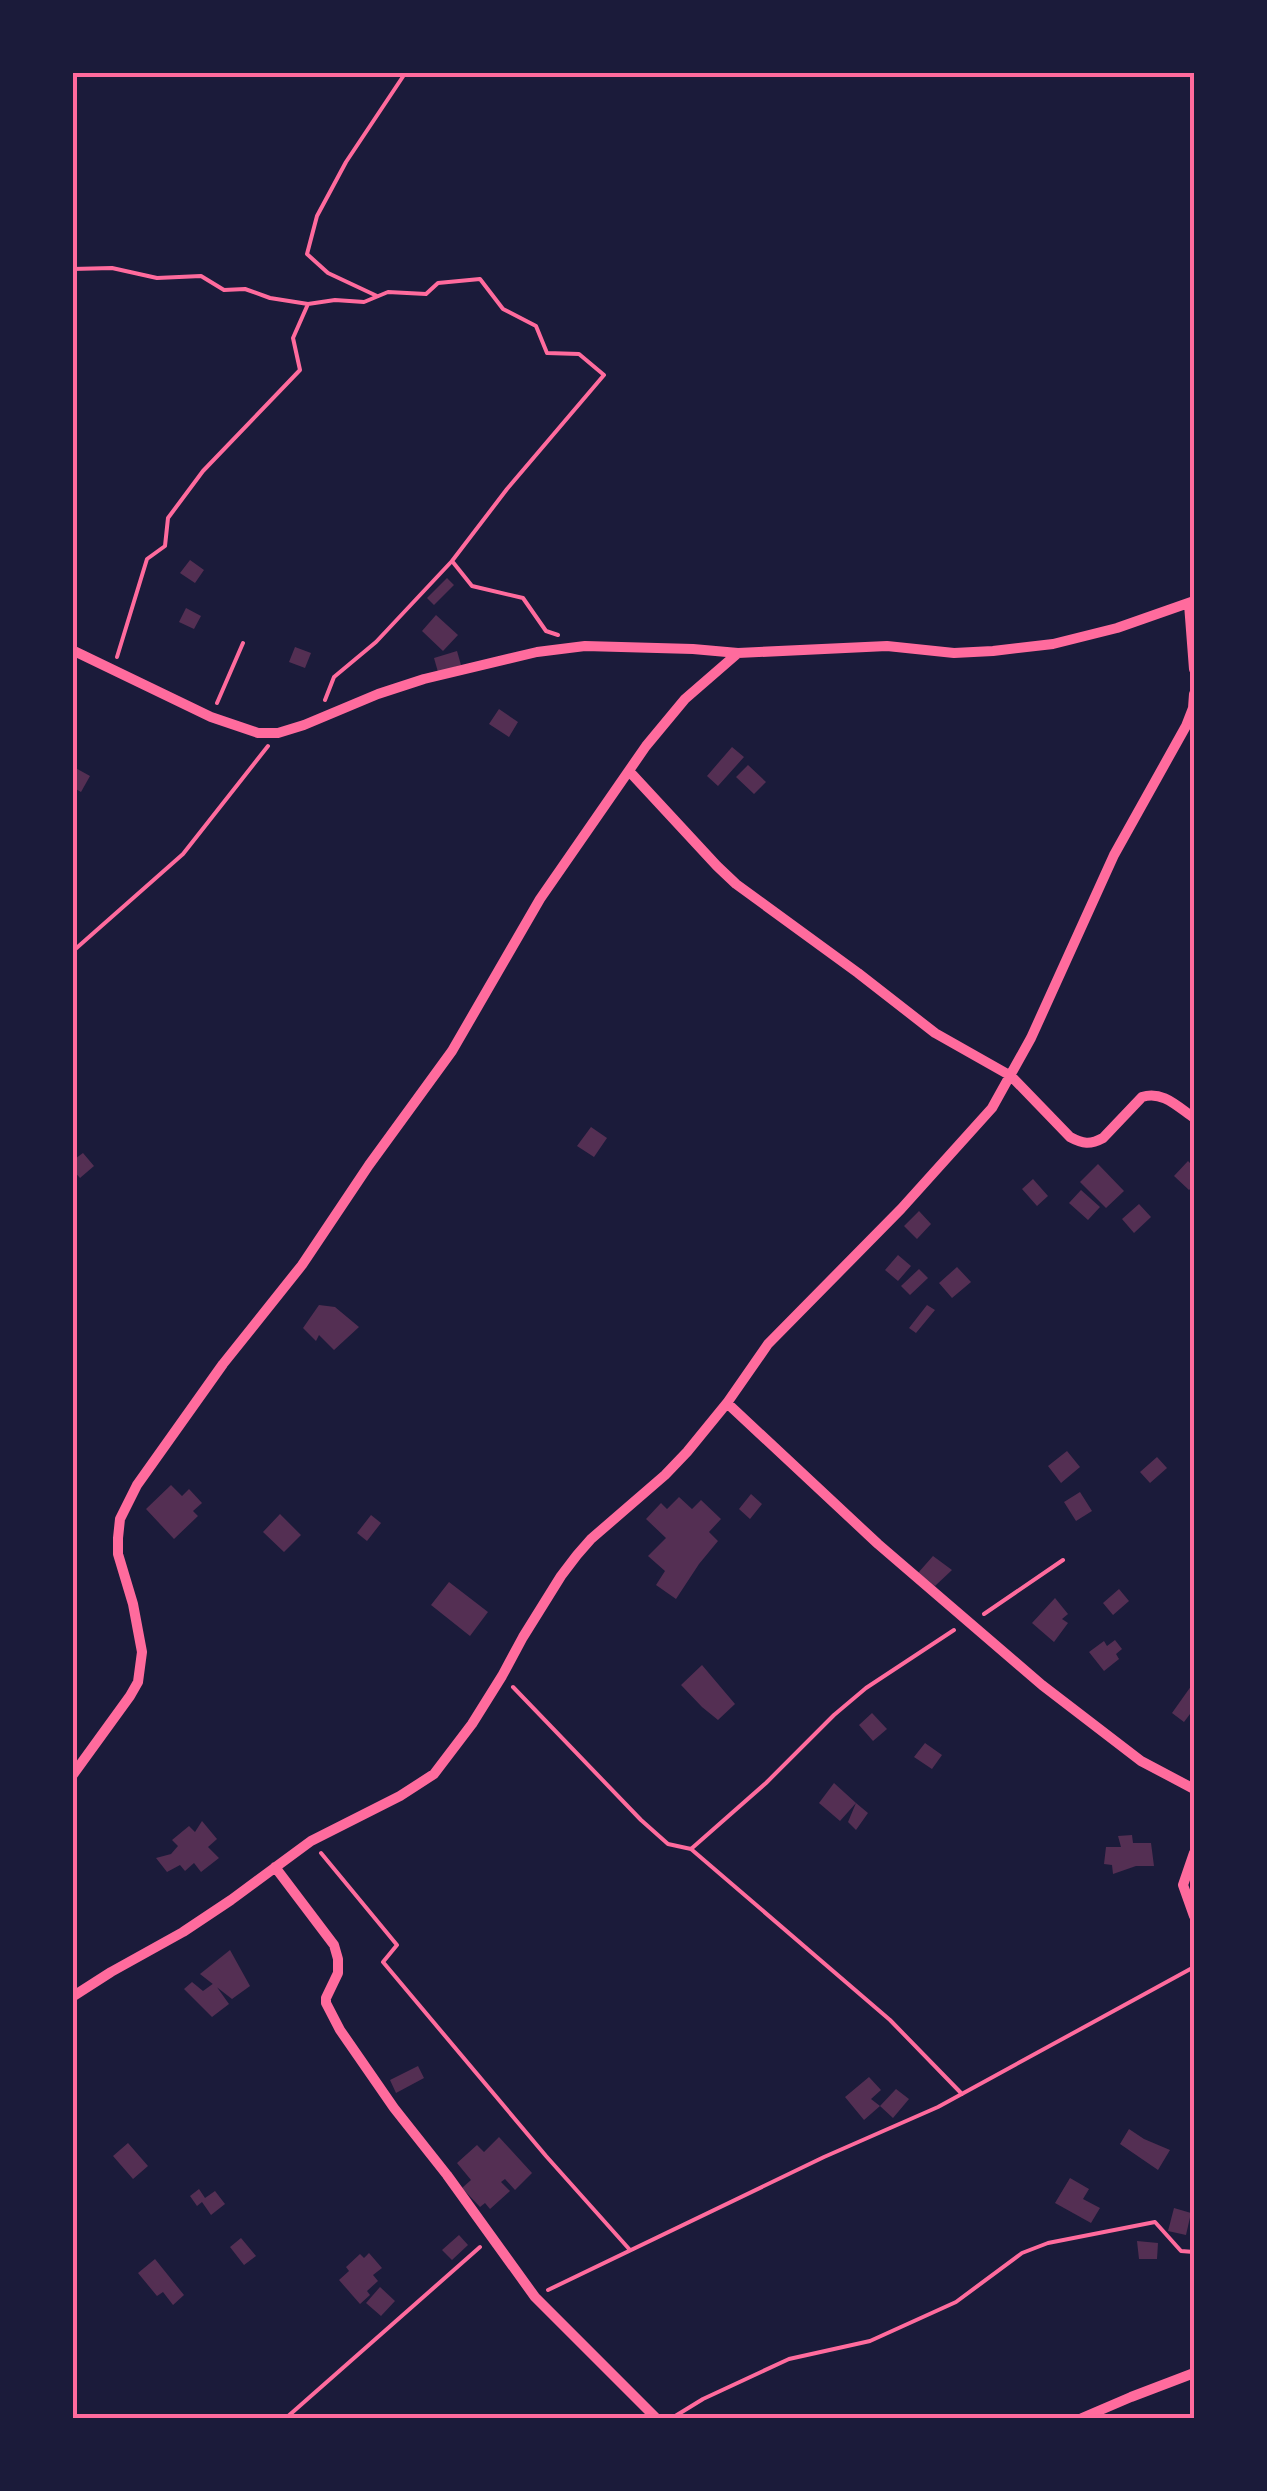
<svg xmlns="http://www.w3.org/2000/svg" width="1267" height="2491" font-family="'Work Sans',sans-serif">
	<rect width="100%" height="100%" fill="#1b1b3a"/>
	<path fill="#542f53" d="M190 560 204 570 195 583 180 573Z
		M447 578 454 585 434 605 427 598Z
		M186 608 201 616 194 629 179 622Z
		M436 615 458 635 443 651 422 631Z
		M295 647 311 653 305 668 289 662Z
		M457 651 461 665 438 672 434 658Z
		M499 709 518 722 509 737 489 724Z
		M732 747 744 757 718 786 707 776Z
		M748 765 766 782 754 794 736 777Z
		M72 766 90 776 81 792 72 787Z
		M591 1127 607 1138 594 1157 577 1146Z
		M83 1153 94 1166 80 1178 72 1169V1161Z
		M1188 1161 1194 1167V1185L1189 1190 1174 1176Z
		M1098 1164 1124 1191 1106 1208 1080 1182Z
		M1033 1179 1048 1196 1037 1206 1022 1189Z
		M1081 1190 1100 1207 1088 1220 1069 1203Z
		M1139 1204 1151 1217 1134 1233 1122 1219Z
		M919 1211 931 1224 917 1239 904 1226Z
		M898 1255 911 1266 898 1281 885 1270Z
		M957 1267 971 1282 952 1298 939 1283Z
		M919 1269 928 1278 910 1295 901 1286Z
		M319 1305 335 1307 359 1327 334 1350 319 1335 316 1341 303 1328Z
		M927 1305 935 1310 916 1333 909 1328Z
		M1067 1451 1080 1467 1061 1483 1048 1466Z
		M1157 1457 1167 1468 1150 1483 1140 1472Z
		M171 1485 182 1496 189 1489 202 1503 193 1511 198 1516 174 1539 146 1509Z
		M1080 1492 1092 1511 1076 1521 1064 1502Z
		M751 1494 762 1504 750 1519 739 1509Z
		M679 1497 692 1509 701 1500 721 1519 709 1532 718 1541 699 1564 676 1599 656 1585 665 1571 648 1556 666 1538 646 1519 661 1503 667 1509Z
		M280 1514 301 1535 284 1552 263 1532Z
		M371 1515 381 1523 367 1541 357 1533Z
		M933 1556 952 1570 935 1586 918 1573Z
		M449 1582 488 1612 470 1636 431 1605Z
		M1119 1589 1129 1601 1113 1615 1103 1603Z
		M1055 1598 1068 1614 1062 1619 1068 1623 1054 1642 1032 1623Z
		M1115 1640 1122 1649 1116 1654 1119 1659 1104 1671 1089 1652 1104 1641 1107 1646Z
		M702 1665 735 1704 718 1720 702 1707 681 1685Z
		M1194 1682V1717L1190 1714 1184 1722 1172 1713Z
		M872 1713 887 1729 873 1741 859 1725Z
		M925 1743 942 1755 932 1769 914 1757Z
		M834 1783 856 1803 868 1813 856 1830 848 1822 856 1803 840 1821 819 1803Z
		M202 1821 217 1839 208 1847 219 1858 201 1872 194 1863 185 1871 180 1865 167 1872 156 1858 171 1854 178 1846 172 1840 189 1826 195 1832Z
		M1132 1835 1133 1843H1151L1154 1866H1136L1113 1874 1112 1865 1104 1864 1106 1847H1121L1118 1836Z
		M230 1950 250 1986 232 1999 200 1974Z
		M192 1982 203 1991 214 1983 229 2004 212 2017 184 1989Z
		M418 2066 424 2078 396 2093 390 2080Z
		M869 2077 881 2090 871 2099 880 2106 896 2089 909 2099 893 2118 880 2106 864 2120 845 2097Z
		M1129 2129 1144 2139 1170 2150 1158 2170 1120 2144Z
		M499 2137 532 2173 515 2190 505 2179 501 2182 510 2191 490 2209 485 2203 480 2207 462 2188 471 2180 457 2163 477 2145 484 2152Z
		M128 2143 148 2166 133 2179 113 2156Z
		M1070 2178 1089 2189 1083 2199 1100 2208 1091 2223 1055 2203Z
		M199 2189 205 2198 215 2191 225 2204 211 2215 202 2202 197 2206 190 2196Z
		M1174 2208 1191 2213 1186 2235 1168 2231Z
		M459 2235 468 2245 452 2260 442 2250Z
		M241 2238 256 2256 244 2265 230 2247Z
		M1137 2241 1158 2243 1157 2259H1139Z
		M369 2253 382 2268 373 2275 378 2281 367 2291 370 2295 360 2304 339 2280 349 2271 346 2267 360 2254 364 2258Z
		M155 2259 184 2295 173 2305 163 2292 157 2296 138 2273Z
		M380 2287 395 2301 381 2316 366 2303Z"/>
	<g fill="none" stroke-linecap="round" stroke-linejoin="round">
		<path stroke="#ff6b9d" stroke-width="4" d="M72 269 112 268 157 278 201 276 224 290 245 289 270 298 308 304
			M377 296 328 273 307 254 317 216 346 162 406 72
			M117 657 147 559 165 546 168 518 203 471 300 370 293 338 308 304 335 300 364 302 388 292 426 294 438 283 480 279 503 309 536 326 547 353 579 354 604 375 507 489 452 561 472 586 523 598 546 631 558 635
			M325 700 334 677 376 642 452 561
			M217 703 243 643
			M72 952 183 854 268 746
			M984 1614 1063 1560
			M954 1630 866 1688 834 1715 766 1783 691 1849 890 2020 962 2094
			M513 1687 641 1820 668 1844 691 1849
			M321 1853 397 1945 383 1962 546 2156 630 2250
			M548 2290 824 2157 938 2107 1194 1967
			M286 2418 480 2247
			M672 2418 703 2399 789 2359 870 2341 956 2302 1022 2253 1048 2243 1155 2222 1181 2251 1194 2252"/>
		<path stroke="#ff6b9d" stroke-width="10" d="M1189 604 1194 669
			M72 650 211 717 258 733H278L304 725 378 694 424 679 537 652 585 646 693 649 738 653 887 646 954 653 993 651 1053 644 1117 628 1194 601
			M629 771 717 866 736 884 858 973 935 1033 1011 1076 1070 1137C1083 1144 1090 1145 1103 1138L1142 1097C1162 1090 1178 1107 1194 1118
			M727 1403 878 1544 1042 1685 1141 1761 1194 1789
			M72 1776 130 1696 138 1682 142 1652 133 1604 118 1554V1538L120 1519 137 1485 223 1364 302 1265 369 1165 452 1051 540 899 646 746 685 699 738 653
			M1194 1853 1183 1885 1194 1916
			M275 1867 334 1945 338 1959V1973L326 1998V2003L340 2030 394 2108 447 2175 535 2297 656 2418
			M72 1997 111 1972 183 1932 231 1900 311 1841 400 1796 434 1774 472 1724 502 1676 523 1637 561 1576 577 1555 591 1539 665 1475 687 1452 727 1403 768 1344 901 1209 992 1108 1031 1038 1114 855 1186 726 1193 708 1194 694
			M1082 2418 1131 2397 1194 2373"/>
	</g>
	<rect width="1267" height="2491" fill="none" stroke="#1b1b3a" stroke-width="150"/>
	<rect x="75" y="75" width="1117" height="2341" fill="none" stroke="#ff6b9d" stroke-width="4"/>
</svg>
